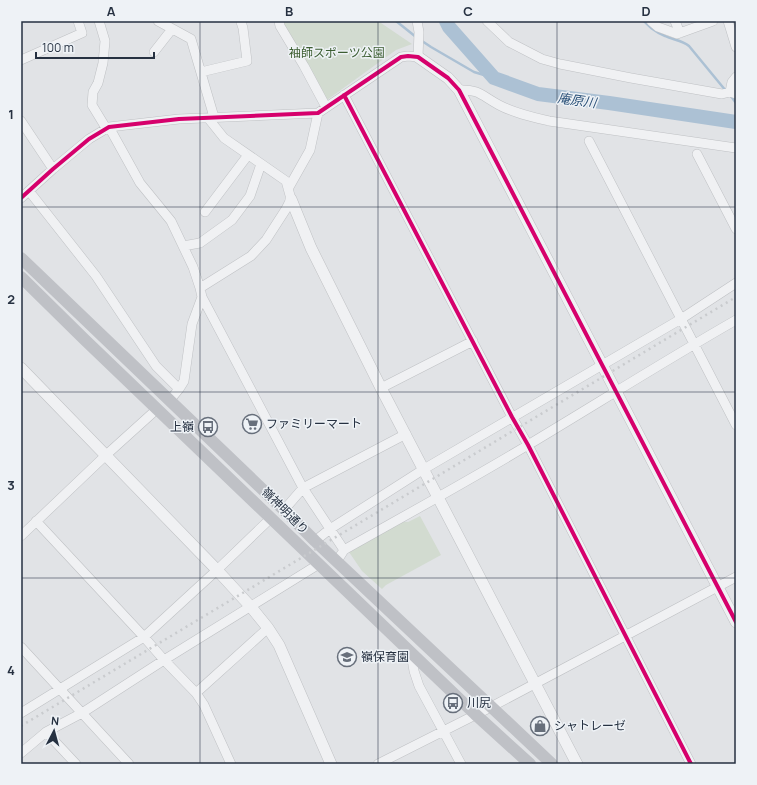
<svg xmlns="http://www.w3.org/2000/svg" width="757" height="785" font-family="Manrope,'Noto Sans JP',sans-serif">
	<rect width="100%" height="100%" fill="#e1e3e6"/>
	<path fill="#d2dbd0" d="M283 21H378L412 44 396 50 327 100 284 25Z
		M420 516 441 555 386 585 382 589 362 571 349 552 400 521 408 522Z"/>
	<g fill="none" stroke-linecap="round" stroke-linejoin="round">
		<path stroke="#acc1d4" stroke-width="2.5" d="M396 21 416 37
			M644 21C650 27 656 33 665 36 673 40 682 40 689 46L726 91
			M422 41 431 47 474 72 494 78
			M730 95 736 103"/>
		<path stroke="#acc1d4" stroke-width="14" d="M446 21 449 27 494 78 538 94 609 103 736 122"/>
		<g stroke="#bfc1c4" stroke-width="10">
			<path id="minor" d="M99 21 105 41 103 63 98 83 93 92 92 105 106 128
				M158 21 191 39 214 117
				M279 21 280 26 304 66 326 107
				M487 21 509 42 542 59 560 64 631 78 722 94 730 92 736 94
				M651 21 658 27 677 34 713 21
				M675 21 680 33
				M728 21 736 47
				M154 52 172 29
				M21 60 82 33 78 21
				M201 72 247 61 243 28 241 22
				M459 90C479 89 482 96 499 105 514 113 532 117 549 121L736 148
				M730 92 732 82 736 77
				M344 95 512 417 528 445 691 764
				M21 121 53 169
				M109 127 140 183 171 221 193 267 200 288 202 297 192 324 184 381 179 389 170 400
				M589 141 736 425
				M697 154 736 229
				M288 189 310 150 318 113
				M29 191 96 276 156 366 179 389
				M21 198 53 169 89 139 109 127 179 119 318 113 401 57 408 56 418 57 419 32 417 21
				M205 212 248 155
				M183 246 200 243 232 220 250 196 261 164
				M200 288 251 256 266 240 286 209 291 199 286 181 224 138 208 118
				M202 297 303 488 344 550
				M381 388 473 341
				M284 510 303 488 406 434
				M36 521 144 637 164 660 196 693 204 705 231 764
				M21 536 105 456 157 409
				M315 541 330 529 424 469 681 319 736 283
				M337 561 344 550C406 515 468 481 528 445 598 403 666 360 736 320
				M21 647 129 764
				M411 653 414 671 419 686 461 764
				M196 693 268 628
				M21 713 144 637 217 570 271 518
				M46 732 76 764
				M21 753 46 732 82 713 164 660 319 564
				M378 764 491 707 736 577"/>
		</g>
		<g stroke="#bfc1c4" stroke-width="12">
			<path id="tertiary" d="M418 57 448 78 459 90 736 622
				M291 199 311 248 381 388 577 764
				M21 368 217 570 251 607 268 628 279 645 331 764"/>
		</g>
		<use href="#minor" stroke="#f0f1f3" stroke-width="9"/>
		<use href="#tertiary" stroke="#f0f1f3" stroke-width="11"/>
		<path stroke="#bfc1c6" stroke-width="12" d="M21 258 284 510 315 541 552 764
			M21 277 84 339 475 714 530 764"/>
		<path stroke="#c9cbce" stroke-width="2.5" stroke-dasharray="2 4" stroke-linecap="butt" d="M21 726 736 297"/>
		<g stroke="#eef2f6" stroke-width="6">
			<path id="cycleway" d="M344 95 512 417 528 445 691 764
				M21 198 53 169 89 139 109 127 179 119 318 113 401 57 408 56 418 57 448 78 459 90 736 622"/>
		</g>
		<use href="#cycleway" stroke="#d6006c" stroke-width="4"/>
	</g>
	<path fill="none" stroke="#263141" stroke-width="1" stroke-opacity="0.55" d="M200 21V764M378 21V764M557 21V764M21 207H736M21 392H736M21 578H736"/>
	<defs>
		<g id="supermarket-ring" transform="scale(1)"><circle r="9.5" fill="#eef2f6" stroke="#676f7b" stroke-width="1.5"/><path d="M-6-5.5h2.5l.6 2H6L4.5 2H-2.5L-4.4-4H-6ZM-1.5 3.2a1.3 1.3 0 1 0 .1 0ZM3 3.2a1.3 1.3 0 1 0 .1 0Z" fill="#676f7b"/></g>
		<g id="bus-ring" transform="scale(1)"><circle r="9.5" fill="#eef2f6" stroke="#676f7b" stroke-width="1.5"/><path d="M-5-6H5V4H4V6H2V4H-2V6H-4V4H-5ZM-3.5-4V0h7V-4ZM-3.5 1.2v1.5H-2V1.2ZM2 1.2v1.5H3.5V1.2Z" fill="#676f7b"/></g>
		<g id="school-ring" transform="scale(1)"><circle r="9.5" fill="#eef2f6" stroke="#676f7b" stroke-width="1.5"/><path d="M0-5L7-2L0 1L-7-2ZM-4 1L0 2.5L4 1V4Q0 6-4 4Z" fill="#676f7b"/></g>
		<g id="shop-ring" transform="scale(1)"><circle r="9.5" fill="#eef2f6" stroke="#676f7b" stroke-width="1.5"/><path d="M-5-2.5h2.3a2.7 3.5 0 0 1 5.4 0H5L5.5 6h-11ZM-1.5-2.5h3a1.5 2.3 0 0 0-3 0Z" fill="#676f7b"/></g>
	</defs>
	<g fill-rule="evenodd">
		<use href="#supermarket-ring" x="252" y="424"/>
		<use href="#bus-ring" x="208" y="427"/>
		<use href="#school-ring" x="347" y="657"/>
		<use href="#bus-ring" x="453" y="703"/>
		<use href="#shop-ring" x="540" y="726"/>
	</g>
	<g text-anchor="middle" stroke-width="3" stroke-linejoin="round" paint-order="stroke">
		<g font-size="12" fill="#3c5e32" stroke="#eef2f6">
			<text x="337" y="57">袖師スポーツ公園</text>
		</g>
		<g font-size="12" fill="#263141" stroke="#eef2f6" text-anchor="start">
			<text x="266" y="428">ファミリーマート</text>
			<text x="194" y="431" text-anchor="end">上嶺</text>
			<text x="361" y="661">嶺保育園</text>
			<text x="467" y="707">川尻</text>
			<text x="554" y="730">シャトレーゼ</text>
		</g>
		<g font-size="12" fill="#263141" stroke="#eef2f6">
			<text transform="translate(285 511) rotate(45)" y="4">嶺神明通り</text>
		</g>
		<g font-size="13" font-style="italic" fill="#2c5279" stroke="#eef2f6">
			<text transform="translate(577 100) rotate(8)" y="5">庵原川</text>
		</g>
	</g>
	<rect width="757" height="785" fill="none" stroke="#eef2f6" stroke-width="44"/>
	<g transform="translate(54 731) rotate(6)" stroke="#eef2f6" stroke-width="3" paint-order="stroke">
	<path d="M0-3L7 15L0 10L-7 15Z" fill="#263141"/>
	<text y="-6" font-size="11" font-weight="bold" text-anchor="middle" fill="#263141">N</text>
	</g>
	<path d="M36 52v6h118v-6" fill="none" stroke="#263141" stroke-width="2"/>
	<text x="42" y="52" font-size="12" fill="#263141" stroke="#eef2f6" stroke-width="3" paint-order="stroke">100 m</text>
	<rect x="22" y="22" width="713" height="741" fill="none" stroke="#263141" stroke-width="1.5"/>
	<g font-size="13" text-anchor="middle" font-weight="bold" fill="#263141">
		<text x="111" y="16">A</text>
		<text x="289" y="16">B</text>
		<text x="468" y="16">C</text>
		<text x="646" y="16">D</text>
		<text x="11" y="119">1</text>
		<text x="11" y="304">2</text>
		<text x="11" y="490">3</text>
		<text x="11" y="675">4</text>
	</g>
</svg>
